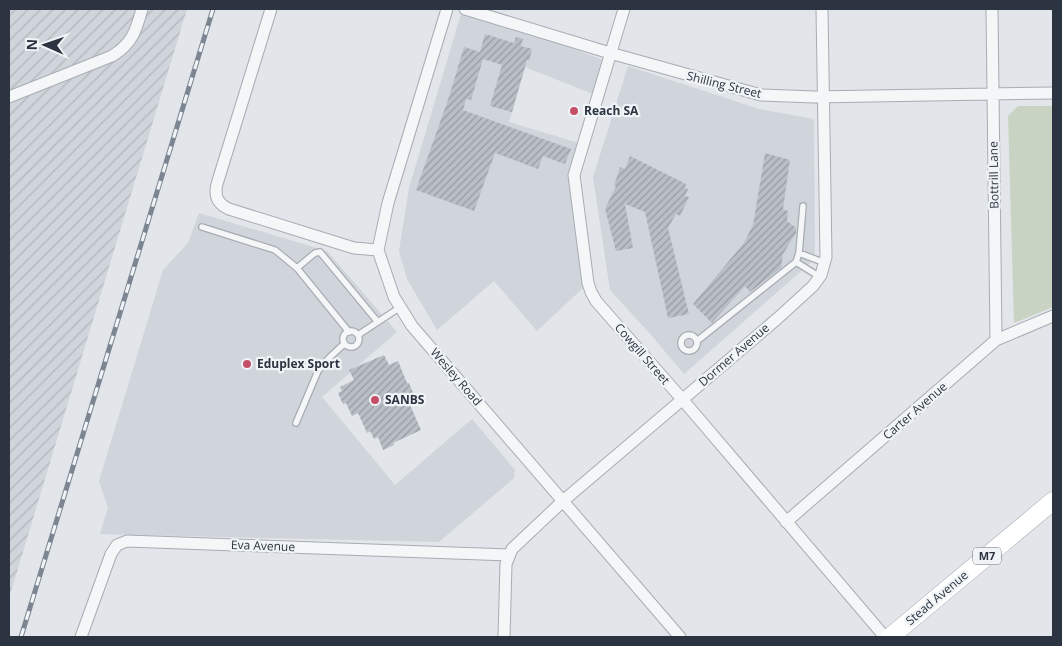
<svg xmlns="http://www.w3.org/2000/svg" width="1062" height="646" font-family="'Open Sans',sans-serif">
	<defs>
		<pattern id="industrial-furrows" width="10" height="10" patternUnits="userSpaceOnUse" patternTransform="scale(1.25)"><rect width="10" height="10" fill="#d0d5db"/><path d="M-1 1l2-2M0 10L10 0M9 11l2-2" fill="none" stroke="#b3b7bd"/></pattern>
		<pattern id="building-hatch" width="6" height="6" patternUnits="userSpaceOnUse" patternTransform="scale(1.25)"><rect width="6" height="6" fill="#b9bfc6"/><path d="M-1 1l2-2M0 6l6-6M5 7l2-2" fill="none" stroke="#979ca2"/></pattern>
	</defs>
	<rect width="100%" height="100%" fill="#e2e5e9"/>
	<path fill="#d0d5db" d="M461 14 534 34 603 60 593 94 525 67 509 122 579 143 572 196 583 288 537 331 494 281 437 330 407 279 399 251 409 188Z
		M628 66 759 109 814 119 815 259 684 374 652 336 610 290 593 177Z
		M199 213 327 251 397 332 322 397 395 485 472 419 515 470 514 478 439 542 100 534 108 508 99 481 163 270 188 243Z"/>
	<path fill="url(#industrial-furrows)" d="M9 9H187L9 598Z"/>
	<path fill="#c8d3c3" d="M1018 106H1053V307L1014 323 1008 116Z"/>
	<path fill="url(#building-hatch)" d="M485 34 514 43 516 37 523 39 521 46 532 49 529 61 527 60 512 112 490 106 502 65 483 59 471 100 466 99 463 110 571 149 565 164 543 156 538 169 495 153 474 211 416 190 449 97 464 47 480 52Z
		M765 153 790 160 783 209 788 211 787 221 796 228V233L783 254 781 268 750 292 745 286 712 323 693 304 744 243 753 225Z
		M630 156 686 184 685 188 688 189 685 196 689 197 680 216 676 214 668 228 689 314 668 318 645 212 625 204 633 248 616 251 605 209 616 186H614L620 167 625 169Z
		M384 355 389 365 398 361 407 383H409L414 395 407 398 421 430 393 443 394 445 383 450 378 437 374 439 370 431 367 433 358 413 352 416 346 403 343 404 338 393 342 391 340 387 354 380 349 370Z"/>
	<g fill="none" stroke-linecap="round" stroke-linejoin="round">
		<g stroke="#a7acb3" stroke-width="8">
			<path id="lane" d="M202 227 275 250 297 268
				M799 253 825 263
				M796 262 820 277
				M343 339a8 8 0 1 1 16 0a8 8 0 1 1-16 0Z
				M349 332 297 268 315 253 320 252 377 321
				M681 343a8 8 0 1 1 16 0a8 8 0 1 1-16 0Z
				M358 335 399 308
				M697 341 796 262 799 253 803 206
				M296 423 318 371 330 357 344 344"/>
		</g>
		<g stroke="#a7acb3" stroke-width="13">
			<path id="street" d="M271 9 217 184C214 196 218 204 229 209L354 248 378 250 394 297 412 326 680 637
				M465 9 610 53 761 95 814 97 1053 93
				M624 9 574 175 588 283 591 292 596 301 682 399 885 637
				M992 9 996 340
				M9 97 112 56C132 44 136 31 142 9
				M378 250 388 203 447 9
				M786 522 996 340 1053 316
				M81 637 111 554 117 545 127 541 509 555
				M504 637 506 564 512 549 563 501 778 318 813 286 821 275 826 257 822 9"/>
		</g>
		<g stroke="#a2aab4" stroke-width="19">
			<path id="primary" d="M890 637 1053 501"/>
		</g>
		<use href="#lane" stroke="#f4f6f8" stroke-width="5.5"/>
		<use href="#street" stroke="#f4f6f8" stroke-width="11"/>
		<use href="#primary" stroke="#fff" stroke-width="18"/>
		<g stroke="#7c8692" stroke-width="5">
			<path id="rail" d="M21 637 213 9"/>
		</g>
		<use href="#rail" stroke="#f1f4f7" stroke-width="3" stroke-dasharray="9" stroke-linecap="butt"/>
	</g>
	<g fill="#c64f68" stroke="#f1f4f7" stroke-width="2">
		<circle cx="574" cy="111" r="5"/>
		<circle cx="247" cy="364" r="5"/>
		<circle cx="375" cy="400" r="5"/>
	</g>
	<g text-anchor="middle" stroke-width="4.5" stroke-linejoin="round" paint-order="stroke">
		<rect fill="#f1f4f7" stroke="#666e77" stroke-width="1" x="973" y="547.5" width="28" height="17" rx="4"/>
		<g font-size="11" font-weight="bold" fill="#2b3440">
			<text x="987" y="560">M7</text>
		</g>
		<g font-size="12" fill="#2b3440" stroke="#f1f4f7">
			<text transform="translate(724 85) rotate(14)" y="4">Shilling Street</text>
			<text transform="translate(994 175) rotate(-91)" y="4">Bottrill Lane</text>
			<text transform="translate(642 354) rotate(49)" y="4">Cowgill Street</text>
			<text transform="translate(734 355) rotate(-41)" y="4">Dormer Avenue</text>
			<text transform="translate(456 377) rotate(49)" y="4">Wesley Road</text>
			<text transform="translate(915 411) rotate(-41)" y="4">Carter Avenue</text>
			<text transform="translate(263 546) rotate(2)" y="4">Eva Avenue</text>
			<text transform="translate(937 598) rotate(-40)" y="4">Stead Avenue</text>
		</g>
		<g font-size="12" font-weight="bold" fill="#2b3440" stroke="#f1f4f7" text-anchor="start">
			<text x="584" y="115">Reach SA</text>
			<text x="257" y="368">Eduplex Sport</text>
			<text x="385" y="404">SANBS</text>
		</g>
	</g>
	<rect width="1062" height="646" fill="none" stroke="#2b3440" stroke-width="20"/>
	<g transform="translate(45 45) rotate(272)" stroke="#f1f4f7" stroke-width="4" paint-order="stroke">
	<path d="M0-4L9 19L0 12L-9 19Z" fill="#2b3440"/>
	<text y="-8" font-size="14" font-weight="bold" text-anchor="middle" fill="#2b3440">N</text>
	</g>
</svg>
